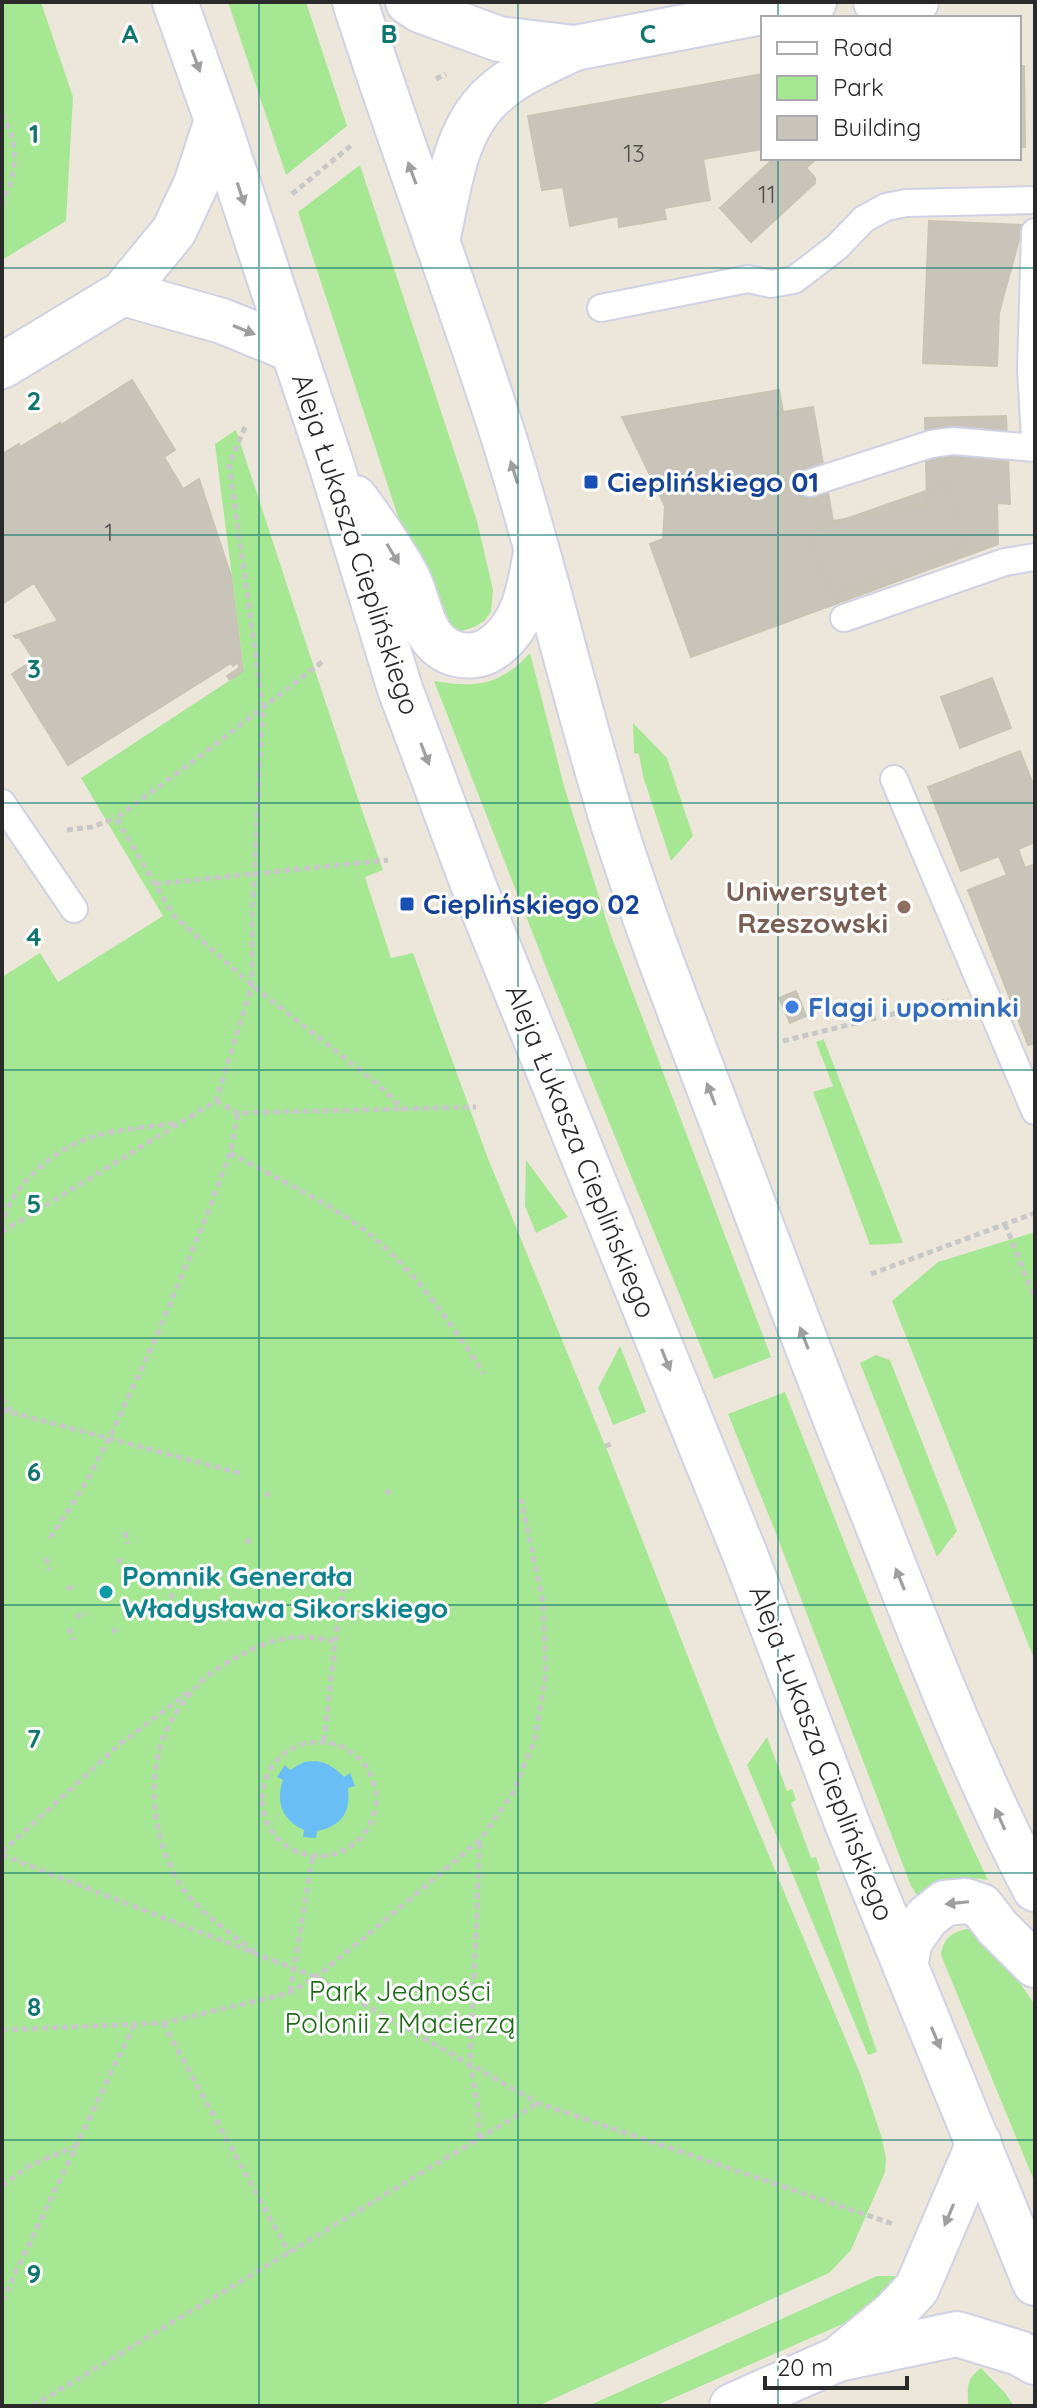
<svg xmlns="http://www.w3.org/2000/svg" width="1037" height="2408" font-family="Quicksand,sans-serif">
	<rect width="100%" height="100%" fill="#ede7db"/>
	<path fill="#a6e794" d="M2 2H41L73 97 66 221 2 260Z
		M228 2H306L347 126 286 175Z
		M360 165 477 521 493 590 491 612 484 621 474 627 459 632 448 630 430 614 298 212Z
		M236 430C285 577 331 724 383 870L365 877 391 958 413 953 487 1156 609 1455 719 1736 861 2076 881 2135 886 2158 885 2172 851 2250 829 2273 538 2406H2V977L40 953 58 982 163 916 81 778 244 671 215 444Z
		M530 653 564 786 611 935 771 1357 714 1379 549 975 434 681C475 688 500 686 530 653Z
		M633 723 667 758 693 836 671 861 643 776 639 754 634 753Z
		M824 1039V1040L903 1243 870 1245 813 1092 833 1086 816 1042Z
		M526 1160 568 1217 536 1233 525 1206Z
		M1035 1232V1661L892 1301 938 1262Z
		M620 1346 646 1412 613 1425 598 1388Z
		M876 1355 890 1360 957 1531 937 1557 860 1363Z
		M785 1392C850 1556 912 1721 988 1880 961 1876 940 1880 917 1895L911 1886 777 1536 728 1414Z
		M767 1737 787 1791 792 1789 796 1800 791 1803 811 1858 816 1857 820 1869 816 1872 877 2052 868 2055 747 1765Z
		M968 1929 976 1930 990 1939 1035 2005V2183L941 1955C943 1938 952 1932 968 1929Z
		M877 2276H900L868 2313 655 2406H588Z
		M981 2368 1005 2393 1014 2406H968C968 2387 965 2380 981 2368Z"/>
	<path fill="#68bef5" d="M316 1761C328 1763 335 1768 344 1777L350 1773 355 1786 348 1788C351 1813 341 1826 317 1831L316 1838 303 1837 304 1830C283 1821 275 1803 283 1780L277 1777 285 1765 290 1770 304 1762Z"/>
	<path fill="#c8c4ba" stroke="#c8c4b4" stroke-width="2" d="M1019 66H1024L1025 147H1019Z
		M763 74V149L703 159 710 200 664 208 666 219 619 227 618 216 570 226 563 187 542 190 528 116Z
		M774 158H817L806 168 815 178V183L751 242 720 208Z
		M929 221 1023 225 999 313 997 366 923 363Z
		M132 380 175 450 164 457 183 489 199 479 231 576 243 671 230 680 227 676 239 668 238 662 233 666 231 663 68 765 12 674 34 660 19 637 16 638 14 636 58 621 34 583 2 604V454L19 444 20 447 60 423 61 425Z
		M779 390 783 412 813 407 833 521 927 505 925 418 1006 416 1010 504 997 503 998 544 691 657 650 544 663 539 665 506 622 417Z
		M946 484 968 547 830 595 808 532Z
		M992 678 1011 728 960 748 941 697Z
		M1020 751 1035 789V842L1018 849 1025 868 1035 864V1043L1028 1045 968 890 1007 875 999 856 961 871 928 787Z
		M796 991 806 1016 790 1023 779 998Z"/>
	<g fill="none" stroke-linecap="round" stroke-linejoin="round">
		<g stroke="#d0d1e4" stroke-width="30">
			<path id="service" d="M1035 232 1031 370 1035 438
				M601 308 748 279 771 284 794 280 837 247 864 219 886 207 906 203 1035 200
				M810 483 931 444 953 441 1035 448
				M844 618 1005 562 1035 557
				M894 779 1035 1111
				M2 803 74 909"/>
		</g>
		<g stroke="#d0d1e4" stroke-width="48">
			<path id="minor" d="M408 2 420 10 499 39 575 48 814 2
				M876 2H916
				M437 241C449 190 453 130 494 94 517 73 548 61 575 48
				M123 293 222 321 293 350
				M2 366 123 293 174 231 196 184 217 120
				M843 2355 894 2313 917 2288 979 2143
				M732 2406 838 2359 957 2334 1019 2353 1035 2362"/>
		</g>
		<g stroke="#d0d1e4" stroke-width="48">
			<path id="secondary" d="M175 2 217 120 332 467 400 689 476 892 746 1557 847 1823 1035 2283
				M355 2C401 146 456 288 502 432 544 563 574 698 615 829 646 926 683 1019 719 1114 762 1227 804 1340 849 1453 908 1599 962 1749 1035 1889
				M355 498C373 522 391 548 406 575 421 602 420 644 456 654 467 657 481 656 491 649 524 628 530 588 536 552
				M905 1966 910 1941 927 1917 945 1903 966 1901 981 1906 998 1928 1035 1965"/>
		</g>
		<path stroke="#c8c8c8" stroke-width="5" stroke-dasharray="6 4" stroke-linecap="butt" d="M436 79 446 74
			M2 114C21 147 16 172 2 206
			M292 194 353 144
			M322 662 199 757 116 818 174 916 252 985 380 1086 404 1110
			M67 830 92 827 116 818
			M155 884 388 860
			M783 1041 949 1000
			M216 1101 238 1113 476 1107
			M230 1153C274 1177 322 1199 363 1229 413 1267 450 1322 484 1374
			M1005 1224 1035 1299
			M2 1227C4 1219 6 1210 10 1203 23 1179 53 1153 79 1142 108 1129 145 1128 176 1123
			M2 1232 216 1101 252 985V920L263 707 229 464 246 425
			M871 1274 1035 1213
			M2 1398 10 1411
			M2 1410 243 1474
			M605 1446 613 1443
			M267 1492 268 1497
			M385 1493 391 1491
			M125 1532 128 1544
			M50 1538 84 1486 109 1439 154 1342 207 1215 230 1153 238 1113
			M245 1542 254 1539
			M46 1558 50 1570
			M119 1558 121 1565
			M149 1583 156 1581
			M67 1589 77 1585
			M171 1593 172 1599
			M139 1603 143 1616
			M76 1617 87 1613
			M69 1628 73 1640
			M112 1631 117 1630
			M324 1741 335 1642 345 1582
			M262 1799a57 57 0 1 1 114 0a57 57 0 1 1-114 0Z
			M2 1852 120 1744 190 1691
			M2 1855 316 1977 538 2103 893 2224
			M254 1952C229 1931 195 1910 178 1881 153 1839 146 1778 165 1733 172 1717 185 1700 196 1687 208 1674 225 1663 241 1655 270 1638 303 1632 335 1642
			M290 1992 313 1855
			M163 2023 289 2253
			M2 2030 163 2023 289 1993 316 1977 358 1943 480 1840 513 1793 535 1739 546 1673 543 1602 521 1499
			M479 2138 478 2106 470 2065 480 1840
			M2 2186 29 2166 74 2147
			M2 2301 134 2025
			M33 2406 538 2103"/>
		<use href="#service" stroke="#fff" stroke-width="26"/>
		<use href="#minor" stroke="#fff" stroke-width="44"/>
		<use href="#secondary" stroke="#fff" stroke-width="44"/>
	</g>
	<defs><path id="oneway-solid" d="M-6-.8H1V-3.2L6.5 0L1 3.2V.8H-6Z" transform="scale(2)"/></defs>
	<g fill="#9f9f9f">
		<use href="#oneway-solid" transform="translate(196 61) rotate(70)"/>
		<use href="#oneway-solid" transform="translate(412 173) rotate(-110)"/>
		<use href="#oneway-solid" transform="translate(241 194) rotate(72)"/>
		<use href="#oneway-solid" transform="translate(244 330) rotate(22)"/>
		<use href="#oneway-solid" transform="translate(514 472) rotate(-107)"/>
		<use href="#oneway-solid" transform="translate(393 554) rotate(59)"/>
		<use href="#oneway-solid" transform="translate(425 754) rotate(69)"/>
		<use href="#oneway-solid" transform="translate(711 1094) rotate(-111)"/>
		<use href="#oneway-solid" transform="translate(804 1338) rotate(-111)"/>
		<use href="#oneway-solid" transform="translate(666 1360) rotate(68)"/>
		<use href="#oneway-solid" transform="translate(900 1579) rotate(-112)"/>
		<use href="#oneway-solid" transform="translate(1000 1819) rotate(-114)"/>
		<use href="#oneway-solid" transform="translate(957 1903) rotate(174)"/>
		<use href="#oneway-solid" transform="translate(936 2038) rotate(67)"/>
		<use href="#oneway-solid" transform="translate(949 2215) rotate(113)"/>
	</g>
	<path fill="none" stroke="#0f766e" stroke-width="2" stroke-opacity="0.55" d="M259 2V2406M518 2V2406M778 2V18M778 158V2406M2 268H1035M2 535H1035M2 803H1035M2 1070H1035M2 1338H1035M2 1605H1035M2 1873H1035M2 2140H1035"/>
	<g fill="#1a4fb4" stroke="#fff" stroke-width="3">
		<rect x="583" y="474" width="16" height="16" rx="4"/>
		<rect x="399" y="896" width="16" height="16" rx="4"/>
	</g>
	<circle fill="#8d6e63" stroke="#fff" stroke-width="3" cx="904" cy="907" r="8"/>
	<circle fill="#3f7fe0" stroke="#fff" stroke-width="3" cx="792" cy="1007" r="8"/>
	<circle fill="#0f9aa8" stroke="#fff" stroke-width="3" cx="106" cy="1592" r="8"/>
	<g text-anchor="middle" stroke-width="6" stroke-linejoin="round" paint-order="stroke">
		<g font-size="24" fill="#52504e">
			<text x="634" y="162">13</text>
			<text x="767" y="203">11</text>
			<text x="109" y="541">1</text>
		</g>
		<g font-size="28" font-weight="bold" fill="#164399" stroke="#fff" text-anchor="start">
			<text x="607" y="492">Cieplińskiego 01</text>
			<text x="423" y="914">Cieplińskiego 02</text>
		</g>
		<g font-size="28" fill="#2a2a2a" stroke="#fff">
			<text transform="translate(356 544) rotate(72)" y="10">Aleja Łukasza Cieplińskiego</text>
			<text transform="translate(581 1151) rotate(68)" y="10">Aleja Łukasza Cieplińskiego</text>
			<text transform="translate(822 1753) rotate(69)" y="10">Aleja Łukasza Cieplińskiego</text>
		</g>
		<g font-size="28" font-weight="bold" fill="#785e54" stroke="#fff" text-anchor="end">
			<text x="888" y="901">Uniwersytet<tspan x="888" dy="32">Rzeszowski</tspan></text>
		</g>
		<g font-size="28" font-weight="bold" fill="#366cbe" stroke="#fff" text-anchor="start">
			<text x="808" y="1017">Flagi i upominki</text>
		</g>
		<g font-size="28" font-weight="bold" fill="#0d838f" stroke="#fff" text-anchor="start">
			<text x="122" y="1586">Pomnik Generała<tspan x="122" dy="32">Władysława Sikorskiego</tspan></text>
		</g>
		<g font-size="28" fill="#1d6b16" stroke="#fff">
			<text x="400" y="2001">Park Jedności<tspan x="400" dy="32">Polonii z Macierzą</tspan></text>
		</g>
	</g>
	<g font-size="26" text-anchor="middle" font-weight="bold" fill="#0f766e" stroke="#fff" stroke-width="6" stroke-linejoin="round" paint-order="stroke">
		<text x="130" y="43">A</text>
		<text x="389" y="43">B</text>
		<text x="648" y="43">C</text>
		<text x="34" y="143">1</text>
		<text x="34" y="410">2</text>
		<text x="34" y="678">3</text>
		<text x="34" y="946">4</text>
		<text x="34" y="1213">5</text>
		<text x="34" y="1481">6</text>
		<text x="34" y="1748">7</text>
		<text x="34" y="2016">8</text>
		<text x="34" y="2283">9</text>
	</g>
	<rect width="1037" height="2408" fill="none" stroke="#2a2a2a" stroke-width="8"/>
	<rect x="761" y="16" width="260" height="144" fill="#ffffff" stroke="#aaaaaa" stroke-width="2"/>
	<rect x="777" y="42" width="40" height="12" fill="#ffffff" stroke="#aaaaaa" stroke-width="2"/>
	<text x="833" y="56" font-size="24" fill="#2a2a2a">Road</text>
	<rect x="777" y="76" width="40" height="24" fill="#a6e794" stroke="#aaaaaa" stroke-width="2"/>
	<text x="833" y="96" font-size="24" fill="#2a2a2a">Park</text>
	<rect x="777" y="116" width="40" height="24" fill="#c8c4ba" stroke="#aaaaaa" stroke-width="2"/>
	<text x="833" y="136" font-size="24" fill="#2a2a2a">Building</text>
	<path d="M765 2376v12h142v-12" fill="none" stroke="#2a2a2a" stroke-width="4"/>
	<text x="777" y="2376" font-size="24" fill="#2a2a2a" stroke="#ffffff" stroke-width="6" paint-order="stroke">20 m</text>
</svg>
